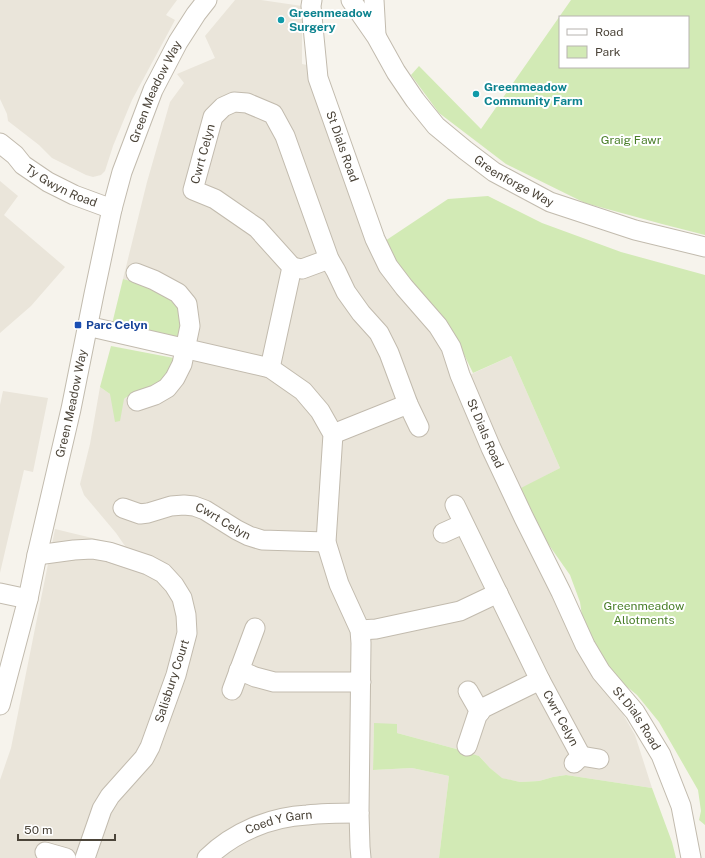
<svg xmlns="http://www.w3.org/2000/svg" width="705" height="858" font-family="'Public Sans',sans-serif">
	<rect width="100%" height="100%" fill="#f6f3ec"/>
	<path fill="#eae5da" d="M0 0H177L166 15 175 20 132 100 113 146 105 171 101 175 93 177 86 175 52 158 39 145 8 121 7 114 0 99Z
		M235 0H261L302 6V64L312 66 374 246 438 334 600 681 620 709 635 735 652 788 566 775 553 777 539 781 520 782 501 778 490 768 479 756 460 750 397 733 374 723 373 770 412 768 449 776 439 858H0V780L11 748 55 529 125 546 116 533 84 495 80 484 90 444 100 387 110 394 124 399 132 393 159 387 179 359 153 287 123 279 147 182 170 102 184 83 177 74 215 58 205 36Z
		M0 181 18 196 4 215 65 267 31 306 0 333Z
		M511 356 560 468 515 492 465 377Z
		M3 391 48 398 33 472 24 470 0 573V405Z"/>
	<path fill="#d2eab5" fill-rule="evenodd" d="M571 0H705V235L662 224 585 203 506 164 439 113 411 75 419 66 481 129ZM560 17H688V67H560Z
		M488 196 542 223 621 252 705 275V825L699 820 701 811 698 790 659 722 637 695 620 681 603 663 582 616 580 602 570 575 537 528 519 489 560 468 511 356 473 373 454 334 442 315 422 295 395 261 385 241 448 199Z
		M123 279 153 287 176 301 184 309 183 340 112 324Z
		M111 346 179 359 159 387 132 393 124 399 120 421 115 422 110 394 100 387Z
		M374 723 397 724V733L460 750 479 756 490 768 502 778 520 782 539 781 553 777 566 775 652 788 672 842 676 858H439L449 776 412 768 373 770Z"/>
	<g fill="none" stroke-linecap="round" stroke-linejoin="round">
		<g stroke="#c2bbae" stroke-width="21">
			<g id="minor">
				<path id="s1" d="M312 0 311 6 318 78 375 239 388 266 404 287 438 326 451 347 460 375 491 448 524 518 561 592 585 645 601 672 635 712 661 755 681 806 691 858"/>
				<path id="s2" d="M351 0 376 36 396 72 415 100 436 126 465 150 494 172 550 202 635 230 705 247"/>
				<path d="M374 0 376 35"/>
				<path id="s3" d="M0 143 15 155 23 165 48 182 74 195 112 209"/>
				<path d="M292 267 302 269 329 259"/>
				<path d="M136 273 154 280 178 293 187 304 190 326 182 364 175 378 167 388 155 395 137 401"/>
				<path d="M87 326 270 368 303 391 320 411 333 434 326 542 339 584 360 630 361 643 359 813 360 847 361 858"/>
				<path id="s4" d="M270 368 292 267 257 228 215 199 193 190 213 117 223 107 234 102 247 103 273 114 285 136 329 259 336 271 346 292 361 313 379 333 389 353 408 404 419 427"/>
				<path d="M333 434 408 404"/>
				<path id="s5" d="M455 505 540 680 581 756"/>
				<path id="s6" d="M123 508 140 514 148 513 171 506 184 505 194 506 205 510 237 530 249 536 262 540 326 542"/>
				<path d="M443 533 463 524"/>
				<path d="M37 555 74 550 92 549 109 552 148 565 163 573 174 585 182 598 186 615 187 633 176 675 150 747 144 758 110 796 102 809 85 858"/>
				<path d="M0 593 28 599"/>
				<path d="M360 630 376 629 460 611 498 593"/>
				<path d="M239 670 255 677 274 682H361"/>
				<path d="M232 690 255 628"/>
				<path d="M468 691 480 712"/>
				<path id="s7" d="M0 705 28 599 37 555 71 409 94 294 112 209 122 172 153 90 178 42 196 14 207 0"/>
				<path d="M467 746 477 716 483 708 540 680"/>
				<path d="M574 763 581 756 599 759"/>
				<path d="M45 852 66 858"/>
				<path id="s8" d="M207 858C234 832 270 817 307 815 324 813 342 813 359 813"/>
			</g>
		</g>
		<use href="#minor" stroke="#fff" stroke-width="19"/>
	</g>
	<g fill="#0f9aa8" stroke="#fff" stroke-width="1.5">
		<circle cx="281" cy="20" r="4"/>
		<circle cx="476" cy="94" r="4"/>
	</g>
	<rect fill="#1a4fb4" stroke="#fff" stroke-width="1.5" x="74" y="321" width="8" height="8" rx="2"/>
	<g text-anchor="middle" stroke-width="4" stroke-linejoin="round" paint-order="stroke">
		<g font-size="12" font-weight="bold" fill="#0d838f" stroke="#fff" text-anchor="start">
			<text x="289" y="17">Greenmeadow<tspan x="289" dy="14">Surgery</tspan></text>
			<text x="484" y="91">Greenmeadow<tspan x="484" dy="14">Community Farm</tspan></text>
		</g>
		<g font-size="12" fill="#4b4439" stroke="#fff">
			<text dy="4" stroke="none"><textPath href="#s7" startOffset="634">Green Meadow Way</textPath></text>
			<text dy="4" stroke="none"><textPath href="#s1" startOffset="151">St Dials Road</textPath></text>
			<text dy="4" stroke="none"><textPath href="#s4" startOffset="268">Cwrt Celyn</textPath></text>
			<text dy="4" stroke="none"><textPath href="#s2" startOffset="248">Greenforge Way</textPath></text>
			<text dy="4" stroke="none"><textPath href="#s3" startOffset="76">Ty Gwyn Road</textPath></text>
			<text dy="4" stroke="none"><textPath href="#s7" startOffset="310">Green Meadow Way</textPath></text>
			<text dy="4" stroke="none"><textPath href="#s1" startOffset="475">St Dials Road</textPath></text>
			<text dy="4" stroke="none"><textPath href="#s6" startOffset="106">Cwrt Celyn</textPath></text>
			<text transform="translate(172 681) rotate(-72)" y="4">Salisbury Court</text>
			<text dy="4" stroke="none"><textPath href="#s5" startOffset="238">Cwrt Celyn</textPath></text>
			<text dy="4" stroke="none"><textPath href="#s1" startOffset="799">St Dials Road</textPath></text>
			<text dy="4" stroke="none"><textPath href="#s8" startOffset="82">Coed Y Garn</textPath></text>
		</g>
		<g font-size="12" fill="#4a7f2a" stroke="#fff">
			<text x="631" y="144">Graig Fawr</text>
			<text x="644" y="610">Greenmeadow<tspan x="644" dy="14">Allotments</tspan></text>
		</g>
		<g font-size="12" font-weight="bold" fill="#164399" stroke="#fff" text-anchor="start">
			<text x="86" y="329">Parc Celyn</text>
		</g>
	</g>
	<rect x="559" y="16" width="130" height="52" fill="#ffffff" stroke="#b7b4b0"/>
	<rect x="567" y="29" width="20" height="6" fill="#ffffff" stroke="#b7b4b0"/>
	<text x="595" y="36" font-size="12" fill="#4b4439">Road</text>
	<rect x="567" y="46" width="20" height="12" fill="#d2eab5" stroke="#b7b4b0"/>
	<text x="595" y="56" font-size="12" fill="#4b4439">Park</text>
	<path d="M18 834v6h97v-6" fill="none" stroke="#4b4439" stroke-width="2"/>
	<text x="24" y="834" font-size="12" fill="#4b4439" stroke="#ffffff" stroke-width="3" paint-order="stroke">50 m</text>
</svg>
